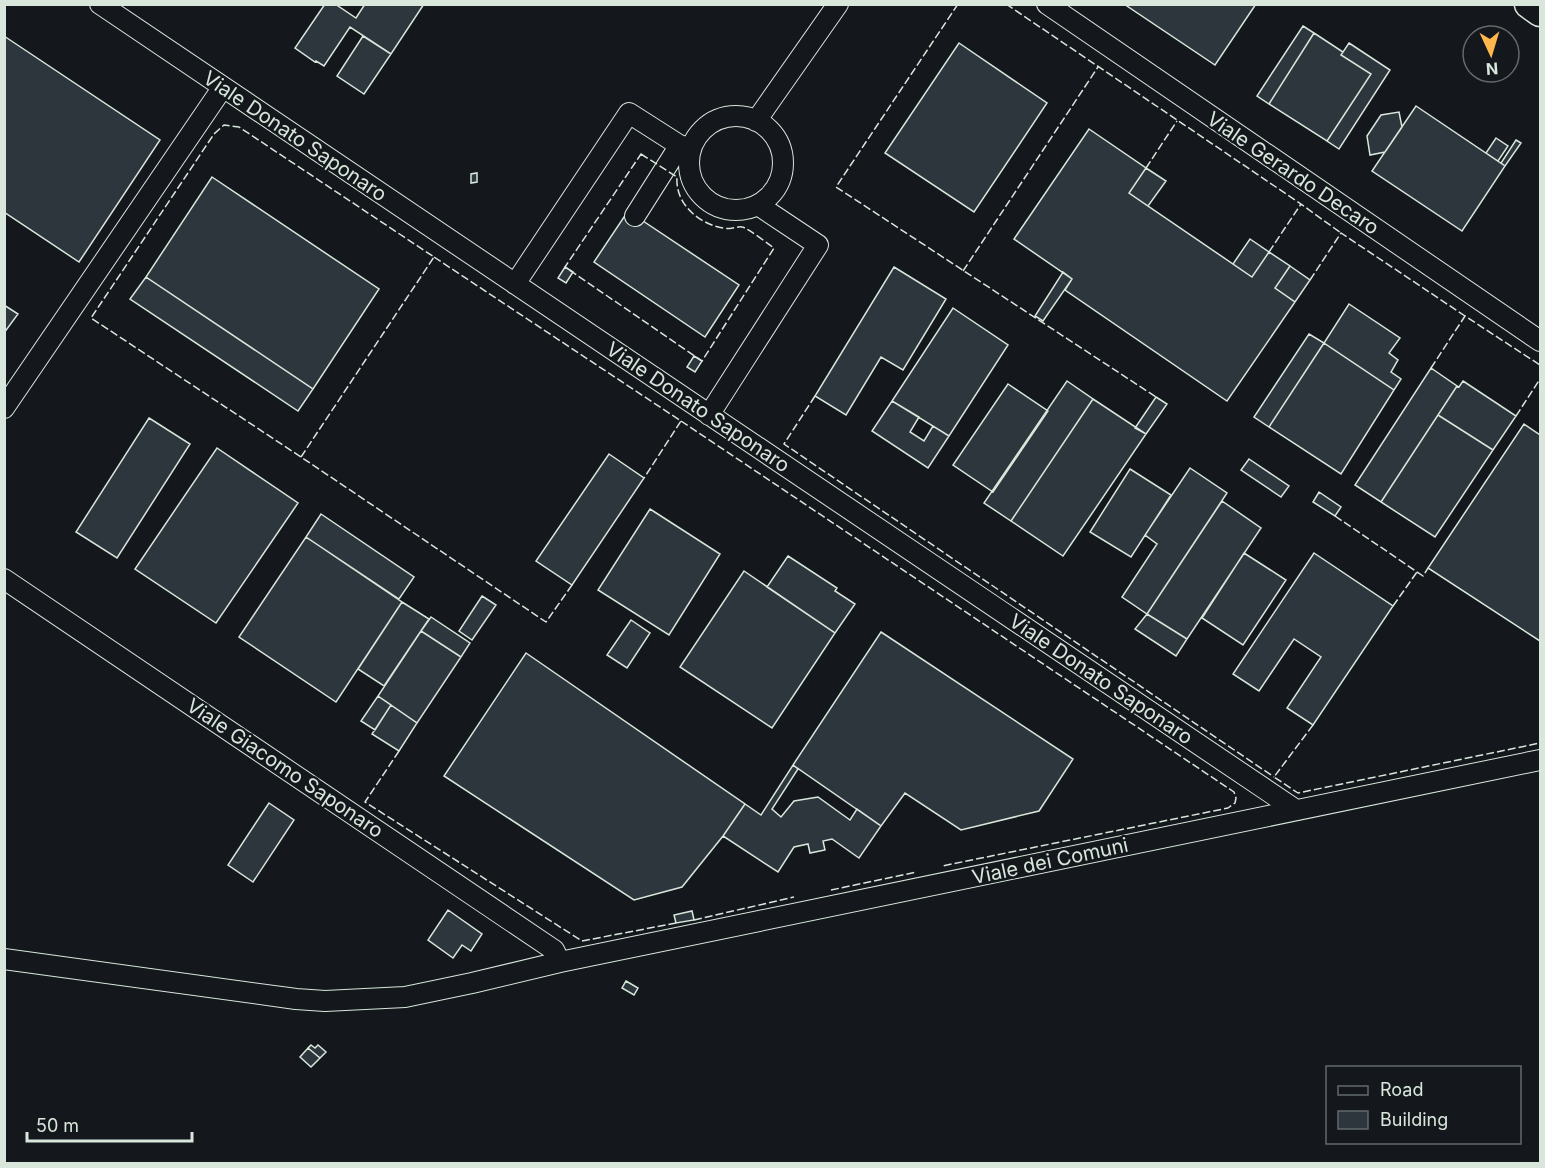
<svg xmlns="http://www.w3.org/2000/svg" width="1545" height="1168" font-family="Inter,sans-serif">
	<rect width="100%" height="100%" fill="#14181c"/>
	<path fill="#2c363c" stroke="#d8e6dc" stroke-width="1.5" d="M325 4H335L356 18 365 4H424L391 54 350 27 324 66 316 61 315 62 295 48Z
		M1124 4H1256L1215 65Z
		M1303 26 1314 33 1269 104 1257 96Z
		M1314 33 1343 52 1341 55 1371 74 1327 141 1269 104Z
		M4 36 160 140 79 262 4 212Z
		M363 36 391 54 364 94 337 76Z
		M959 43 1047 103 974 212 885 153Z
		M1349 43 1390 70 1339 149 1327 141 1371 74 1341 55Z
		M1416 106 1505 166 1462 231 1372 171Z
		M1399 112 1402 127 1385 152 1370 155 1367 136 1381 115Z
		M1089 129 1146 168 1129 193 1252 277 1269 252 1290 266 1275 288 1295 302 1227 401 1065 290 1072 279 1014 239Z
		M1496 138 1508 146 1498 161 1486 153Z
		M1516 140 1521 143 1505 166 1501 163Z
		M1146 168 1166 181 1148 206 1129 193Z
		M477 173V182L471 183V174Z
		M212 177 379 289 313 389 146 277Z
		M628 211 739 285 705 337 594 262Z
		M1250 239 1269 252 1252 277 1233 264Z
		M1290 266 1310 280 1295 302 1275 288Z
		M565 267 573 272 566 283 558 278Z
		M894 267 946 299 903 370 881 357 846 415 815 396Z
		M1063 272 1072 279 1043 321 1035 316Z
		M146 277 313 389 298 411 130 299Z
		M1349 304 1400 338 1389 353 1398 360 1391 372 1401 379 1394 390 1324 343Z
		M4 305 18 314 4 333Z
		M953 308 1008 345 949 436 892 401Z
		M1309 334 1324 343 1269 427 1254 417Z
		M1324 343 1394 390 1341 474 1269 427Z
		M694 356 702 361 695 372 687 367Z
		M1431 368 1457 386 1381 502 1355 485Z
		M1067 381 1093 399 1011 521 984 503Z
		M1463 381 1516 416 1493 450 1438 415 1457 386 1459 387Z
		M1008 384 1048 411 993 492 953 465Z
		M1156 397 1167 404 1146 434 1135 428Z
		M1093 399 1146 434 1063 556 1011 521Z
		M892 401 919 417 910 432 924 441 933 426 949 436 928 468 872 431Z
		M1438 415 1493 450 1435 537 1381 502Z
		M149 418 190 444 117 558 76 532Z
		M1524 424 1540 435V641L1428 568Z
		M217 448 298 503 216 623 135 569Z
		M609 454 644 478 572 585 536 561Z
		M1249 459 1289 486 1281 497 1241 470Z
		M1190 468 1227 493 1147 614 1122 597 1157 544 1145 535Z
		M1130 469 1171 495 1131 557 1090 532Z
		M1319 492 1341 507 1335 516 1313 502Z
		M1222 501 1261 528 1187 639 1147 614Z
		M650 509 720 554 669 635 598 590Z
		M321 514 414 577 399 599 306 537Z
		M306 537 402 602 336 702 239 637Z
		M1244 553 1286 580 1243 645 1202 618Z
		M1314 553 1393 606 1313 725 1287 708 1321 657 1294 639 1259 691 1233 674Z
		M788 556 837 588 835 591 855 604 835 633 767 587Z
		M744 571 835 633 772 728 680 667Z
		M482 596 496 605 472 640 459 631Z
		M402 602 429 619 384 686 358 669Z
		M1147 614 1187 639 1176 656 1135 629Z
		M431 617 470 643 461 657 421 631Z
		M631 620 650 633 627 668 607 655Z
		M421 631 461 657 417 723 378 696Z
		M881 632 1073 759 1039 811 961 830 905 793 881 826 793 765Z
		M526 653 745 804 723 836 682 887 634 900 444 776Z
		M378 696 391 705 375 730 361 721Z
		M391 705 417 723 399 751 372 734Z
		M793 765 798 769 772 809 781 817 794 801 818 797 850 820 857 809 881 826 859 858 832 839 823 841 825 850 810 853 808 844 794 847 778 872 723 836 745 804 761 815Z
		M269 803 294 820 253 882 228 865Z
		M448 910 482 934 471 951 462 945 453 958 428 940Z
		M692 911 694 920 676 923 674 915Z
		M626 981 638 988 634 995 622 988Z
		M311 1045 315 1048 318 1045 326 1052 320 1058 308 1048Z
		M308 1048 320 1058 311 1067 300 1057Z"/>
	<g fill="none" stroke-linecap="round" stroke-linejoin="round">
		<g stroke="#d8e6dc" stroke-width="22">
			<path id="minor" d="M100 4 1296 810
				M1047 4 1540 341
				M689 163a47 47 0 1 1 94 0a47 47 0 1 1-94 0Z
				M756 121 838 4
				M635 216 680 145
				M515 284 629 113 690 152
				M4 408 223 87
				M709 415 818 245 758 205
				M4 579 554 950 560 962
				M4 959 296 999 325 1001 405 997 472 983 560 962 1540 760"/>
		</g>
		<g stroke="#d8e6dc" stroke-width="31">
			<path id="secondary" d="M1529 4 1540 12"/>
		</g>
		<use href="#minor" stroke="#14181c" stroke-width="20"/>
		<use href="#secondary" stroke="#14181c" stroke-width="28"/>
		<path stroke="#d8e6dc" stroke-width="1.5" stroke-dasharray="8 3" stroke-linecap="butt" d="M958 4 836 187 1156 397
			M1006 4 1301 204 1341 233
			M641 154 677 177C675 204 699 224 723 228 730 230 737 226 742 227 748 228 768 244 774 248L702 361 565 267Z
			M1146 168 1177 121
			M1269 252 1301 204
			M434 257 681 421 644 478
			M963 271 1098 67
			M1310 280 1341 233 1465 316
			M1431 368 1465 316 1540 365
			M815 396 784 444 1274 777
			M1516 416 1540 379
			M681 421 1234 792 1236 798 1235 803 1228 808 942 866
			M301 457 434 257 239 127 224 125 214 134 91 318 301 457 546 622 572 585
			M1335 516 1423 576 1428 568
			M1393 606 1417 572
			M1313 725 1274 777 1298 793 1540 743
			M399 751 365 802 582 941 676 923
			M831 890 917 872
			M694 920 794 897"/>
	</g>
	<g text-anchor="middle" stroke-width="4.5" stroke-linejoin="round" paint-order="stroke">
		<g font-size="20" fill="#d8e6dc" stroke="#14181c">
			<text transform="translate(295 136) rotate(34)" y="7">Viale Donato Saponaro</text>
			<text transform="translate(1293 173) rotate(34)" y="7">Viale Gerardo Decaro</text>
			<text transform="translate(698 407) rotate(34)" y="7">Viale Donato Saponaro</text>
			<text transform="translate(1101 679) rotate(34)" y="7">Viale Donato Saponaro</text>
			<text transform="translate(285 768) rotate(34)" y="7">Viale Giacomo Saponaro</text>
			<text transform="translate(1050 861) rotate(-12)" y="7">Viale dei Comuni</text>
		</g>
	</g>
	<rect width="1545" height="1168" fill="none" stroke="#d8e6dc" stroke-width="12"/>
	<rect x="1326" y="1066" width="195" height="78" fill="#14181c" stroke="#626a69" stroke-width="1.5"/>
	<rect x="1338" y="1086" width="30" height="9" fill="#14181c" stroke="#626a69" stroke-width="1.5"/>
	<text x="1380" y="1096" font-size="18" fill="#d8e6dc">Road</text>
	<rect x="1338" y="1111" width="30" height="18" fill="#2c363c" stroke="#626a69" stroke-width="1.5"/>
	<text x="1380" y="1126" font-size="18" fill="#d8e6dc">Building</text>
	<g transform="translate(1491 54) rotate(176)"><circle r="28" fill="#14181c" stroke="#626a69" stroke-width="1.5"/>
	<path d="M0-4.5L10 22L0 15L-10 22Z" fill="#ffb74d"/>
	<text y="-9" font-size="16" font-weight="bold" text-anchor="middle" fill="#d8e6dc">N</text>
	</g>
	<path d="M27 1132v9h165v-9" fill="none" stroke="#d8e6dc" stroke-width="3"/>
	<text x="36" y="1132" font-size="18" fill="#d8e6dc" stroke="#14181c" stroke-width="4.5" paint-order="stroke">50 m</text>
</svg>
